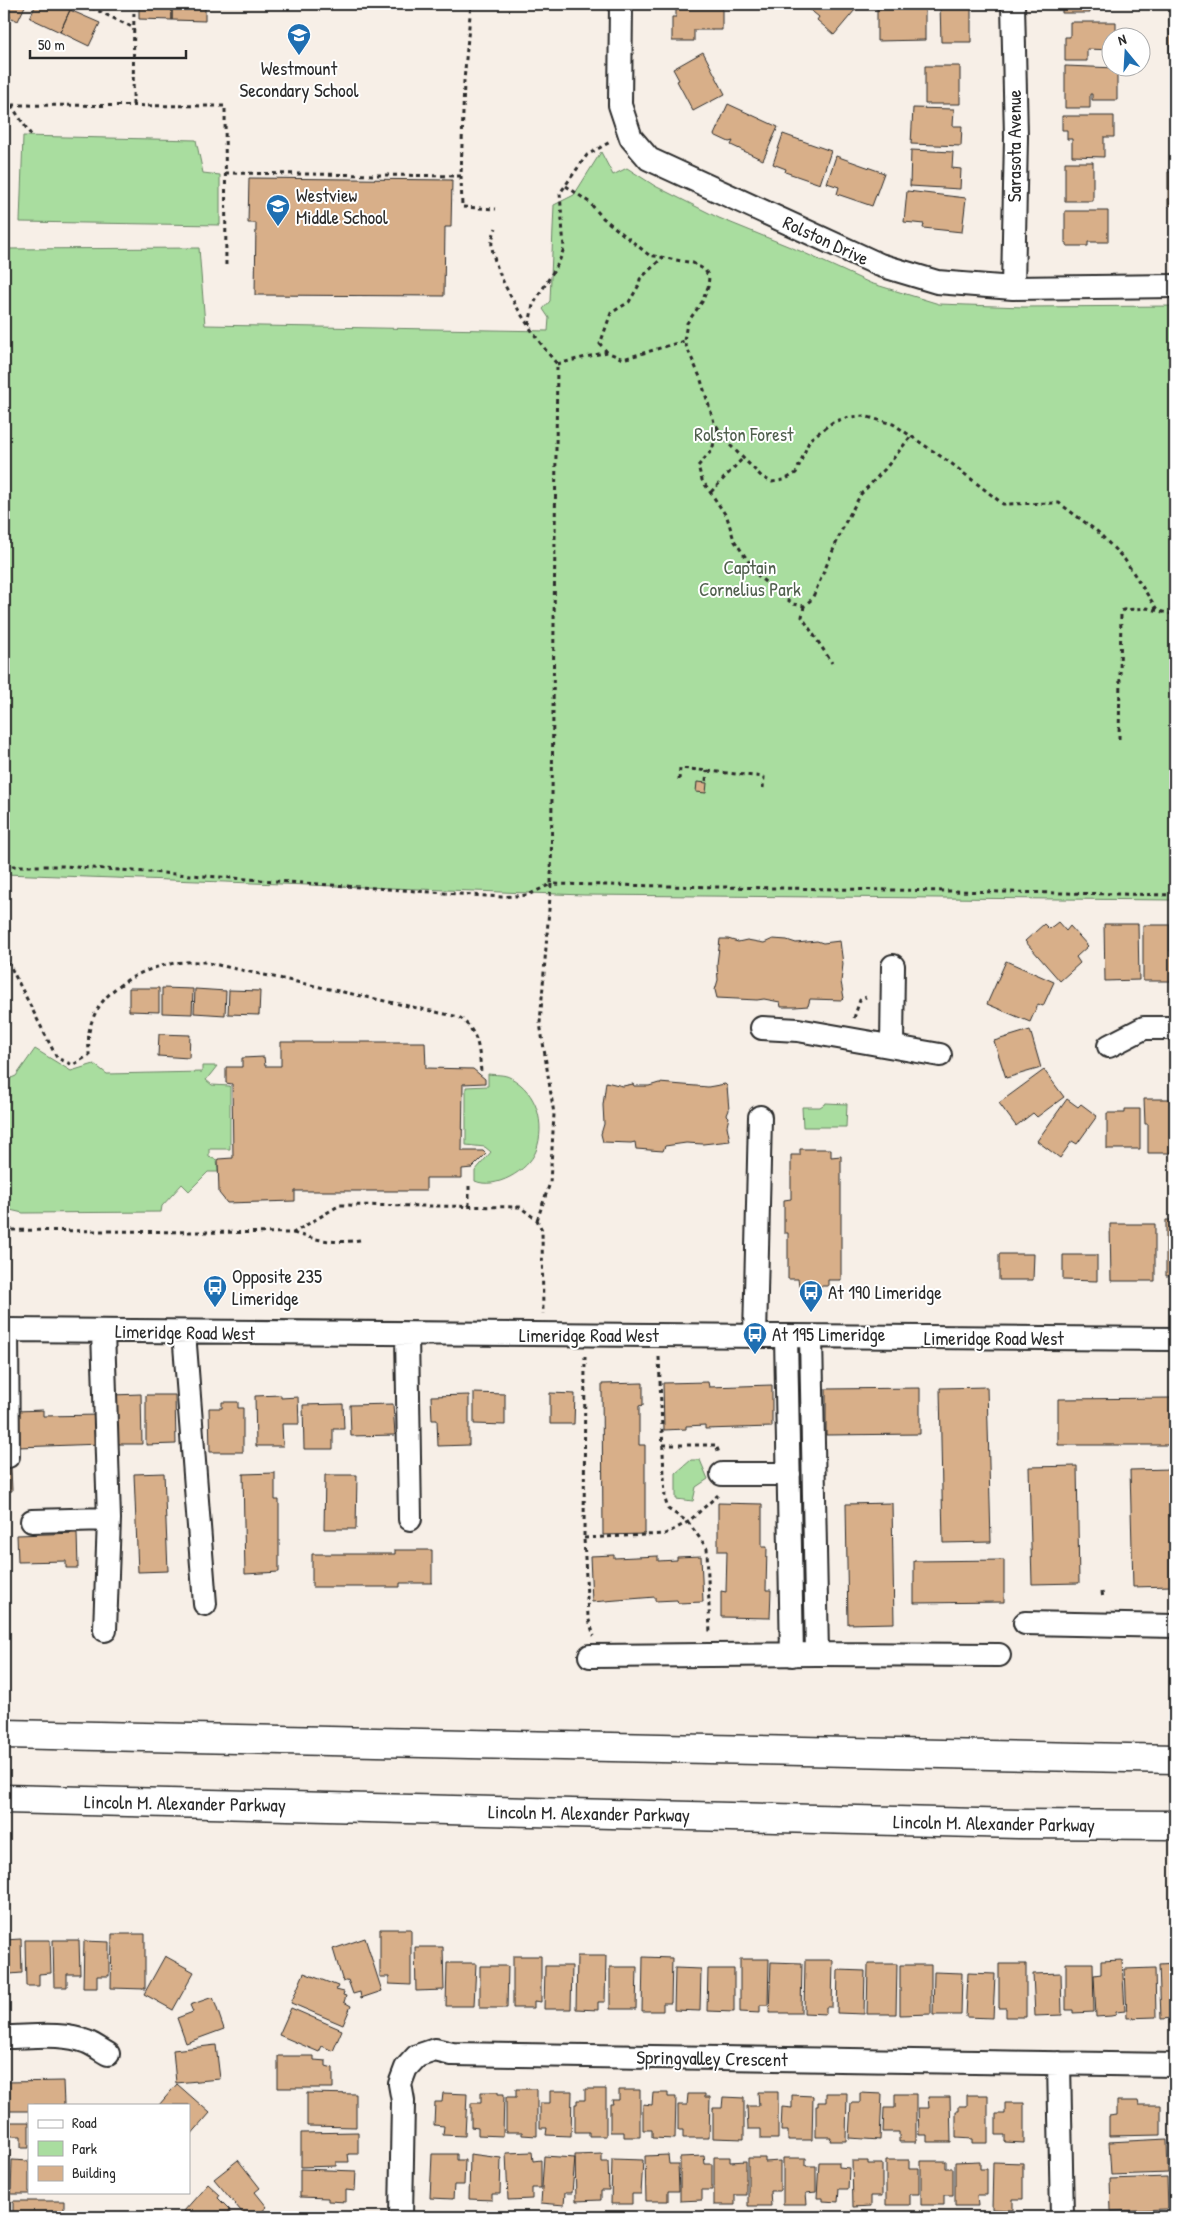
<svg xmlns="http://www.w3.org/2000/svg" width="1179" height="2221" font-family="'Patrick Hand',sans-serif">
	<rect width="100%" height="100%" fill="#f7efe7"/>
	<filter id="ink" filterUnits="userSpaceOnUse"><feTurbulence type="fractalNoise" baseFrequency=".02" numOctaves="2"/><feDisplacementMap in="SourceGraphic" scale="10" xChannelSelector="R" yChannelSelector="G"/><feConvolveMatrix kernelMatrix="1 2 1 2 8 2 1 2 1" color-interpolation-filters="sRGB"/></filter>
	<g filter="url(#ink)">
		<path fill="#a9dd9f" stroke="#6a8465" d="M23 136 196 140 203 173 220 175V225L20 222Z
			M601 152 613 175 627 168 655 186 719 218 800 251 870 283 939 304 1023 307 1175 306V900L584 895 4 874V249L199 248 205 325 548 331 549 318 543 309 550 301 554 205 574 195Z
			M35 1049 71 1071 94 1064 107 1074 202 1072V1066H217L206 1080 212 1085 230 1086V1149H209V1157L217 1160 218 1172H208L189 1191 182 1184 162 1206 161 1212 23 1213 10 1210 4 1204V1081L16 1076Z
			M488 1074C495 1075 505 1074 511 1078 537 1092 546 1124 536 1151 528 1171 495 1190 475 1181V1171L491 1152 485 1147 466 1145V1087L488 1086Z
			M826 1103 847 1104 846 1127H803L802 1107H820Z
			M691 1460H700L708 1479 696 1487 693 1501 676 1499V1473Z"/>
		<path fill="#d8af89" stroke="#2b2b2b" d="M4 4H26L18 21 4 14Z
			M36 4H58L70 10 60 32 30 18Z
			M139 4H172V20L139 19Z
			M172 4H205V21L172 20Z
			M676 4H722V30H694V41H672V17H676Z
			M803 4H860L834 35 817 20 819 17Z
			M893 4H925V40L877 41V9L893 8Z
			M940 4H971V42H941Z
			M1062 4H1090V13H1062Z
			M70 10 100 23 89 46 60 32Z
			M1169 19H1175V62H1170Z
			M1070 22H1116V38H1112V50L1087 49V61H1065V37H1070Z
			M703 52 725 94 693 111 677 81 679 80 673 69Z
			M925 66H960V104H925Z
			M1065 66 1117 68V100H1092V94H1090V108H1065Z
			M1172 78H1175V109H1172Z
			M728 104 778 127 763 160 731 145 733 141 729 142 714 135Z
			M913 108 954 109 953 126H962L961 146 911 144Z
			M1062 116H1114V137H1104V157L1072 156V139H1067V130H1062Z
			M783 134 831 151 820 184 785 172 786 169 773 164Z
			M911 150 953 152 952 168 961 169 960 189 910 186Z
			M836 156 884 173 872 206 837 194 839 187 827 183Z
			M1065 162H1093V201H1065Z
			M1171 163H1175V204L1168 206V172H1172Z
			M249 178 452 180 451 227H445L444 296 255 295 256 223H248Z
			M907 191 966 198 962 232 923 228 924 224 904 222Z
			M1173 209H1175V250H1173Z
			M1065 211H1108V242H1088V246H1067V243H1065Z
			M697 782 707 783 706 793 696 792Z
			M1058 922 1066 931 1070 926 1088 946 1076 957 1080 963 1060 981 1025 941 1044 924 1049 929Z
			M1104 924H1138L1139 980 1105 981Z
			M1143 925H1170V951H1175V981H1143Z
			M720 939H728L738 942 747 940 764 943 773 939 787 940 796 943 817 941 823 943 840 941 843 964 841 982 844 998 842 1000 810 999 808 1006 795 1007H781L780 1002 764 999 757 1000 717 998 715 990 718 980 717 964Z
			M1006 961 1054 982 1043 1006 1038 1004 1030 1022 987 1004Z
			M129 988H159V1012L129 1011Z
			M162 988 193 989 192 1014 162 1013Z
			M195 989 226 991 225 1015 194 1013Z
			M229 990 260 991 259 1015 228 1014Z
			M1030 1030 1041 1068 1006 1078 994 1041Z
			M159 1034 190 1035 189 1058 158 1056Z
			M281 1042H425L426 1068 473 1069 485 1079V1083L463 1084 462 1151H483L486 1154 472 1168 462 1169V1178H426V1191H295V1201L227 1203 219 1193 218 1159 233 1158 232 1084 226 1083V1067H242V1058L264 1057 265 1066H281Z
			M1044 1070 1064 1097 1037 1117 1033 1113 1016 1126 999 1103Z
			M606 1082 623 1086 633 1084 634 1086H649L659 1083 708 1087 725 1084 727 1086 729 1110 727 1115 729 1117 727 1126 730 1141 703 1144 686 1143 665 1146 663 1151 636 1149 635 1142 631 1143 603 1142 601 1134 604 1124 603 1105Z
			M1067 1099 1078 1107 1081 1104 1097 1116 1077 1144 1072 1141 1060 1158 1037 1141Z
			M1144 1099H1175V1153H1148V1124H1145Z
			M1125 1109H1140V1149H1107V1113H1125Z
			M800 1149H831V1157L841 1156V1280H828V1286H799L798 1279H788V1233H784V1200L791 1199V1155H800Z
			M1166 1220H1175V1276H1166Z
			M1110 1224H1155V1281H1111Z
			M999 1254H1034L1033 1280H999Z
			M1063 1255H1097V1281L1063 1280Z
			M708 1382 709 1387 772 1385V1427L705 1429V1425L686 1426V1429L664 1430 663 1383Z
			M643 1383V1405L639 1406V1445H645V1534L603 1535 602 1384Z
			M987 1387 991 1542 943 1543 940 1388Z
			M920 1388V1434L826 1435V1389Z
			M474 1393 505 1394V1425L474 1424Z
			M550 1393 575 1394 574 1424H550Z
			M141 1394 142 1444H113L112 1395Z
			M146 1395H175L176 1444 146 1445Z
			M281 1395V1398L298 1397 299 1424H282L283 1446H256L255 1396Z
			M469 1395V1445L438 1446 437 1420H432L431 1396Z
			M1173 1398V1445H1058V1399Z
			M222 1402H238V1408H243V1452H210L209 1408H222Z
			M343 1404 344 1429H333V1449H304L303 1405Z
			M393 1404 395 1435 351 1436 350 1405Z
			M43 1410V1416L100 1415 101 1444 18 1447 17 1411Z
			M1077 1466 1079 1583 1032 1584 1029 1467Z
			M4 1468H11L12 1491 4 1492Z
			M1171 1469 1172 1504H1175V1548H1170L1171 1586 1133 1587 1130 1470Z
			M164 1473 168 1571 138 1572 134 1474Z
			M275 1473V1500H279V1572L245 1574 243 1474Z
			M325 1475H357L356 1529H324Z
			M718 1503 762 1504V1547H767L766 1590H771L770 1618 721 1617V1591L726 1592 727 1551H718Z
			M892 1503 894 1623 848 1624 846 1504Z
			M77 1533 78 1568H66V1561L18 1562 17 1535Z
			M395 1550H432V1583H400V1587H312V1554H395Z
			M614 1555V1558L658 1556V1561L677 1560V1557L701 1556 703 1602 678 1603 677 1600 655 1601V1597L592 1602 590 1556Z
			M1004 1560V1602L914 1603V1561Z
			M380 1929H411V1985L389 1984V1977H380Z
			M112 1934H145V1989L111 1988Z
			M365 1938 382 1991 361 1998 360 1992 353 1994 348 1980 343 1982 333 1949Z
			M21 1939 22 1973 10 1974V1986H4V1940Z
			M25 1940H50L51 1973 39 1974V1986H26Z
			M53 1940H79L80 1974H67V1987H54Z
			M84 1941 109 1942V1976H97V1988H83Z
			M415 1947H443L444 1990 416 1991Z
			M165 1956 194 1972 173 2010 144 1994Z
			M513 1956H541V2002L534 2001V2008H513Z
			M577 1956H606L605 2002H598V2010L576 2009Z
			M643 1957 672 1958 671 2003H663V2011H642Z
			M740 1959H769L768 2005H760V2013L740 2012Z
			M805 1960H833L832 2007H826V2014L804 2013Z
			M1122 1960 1125 2011 1116 2012V2015L1111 2016 1096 2017 1094 1975 1101 1974V1961Z
			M771 1962 802 1963 801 2013H769Z
			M447 1963H476L474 2006H446Z
			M1066 1963H1093L1094 2012 1073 2013V2010H1066Z
			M1175 1963V2018L1161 2019 1159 1964Z
			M868 1964H897L896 2014H867Z
			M999 1964H1026V2017H1006V2008H999Z
			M900 1965H931V2014L900 2015Z
			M480 1966H508L507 2008H480Z
			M545 1966H572L571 2009H544Z
			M610 1967H637L636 2009H610Z
			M675 1968 701 1969 700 2011 674 2010Z
			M1155 1968 1156 2017 1127 2018 1125 1969Z
			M708 1969H734V2012L707 2011Z
			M838 1970 865 1971 864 2014 837 2013Z
			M934 1972 962 1973 961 2015H933Z
			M304 1973 338 1986 336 1990 344 1992 343 1995 346 1996 344 2002 351 2006 343 2025 291 2003Z
			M968 1973 995 1974 993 2018 966 2017Z
			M1061 1973 1062 2015 1035 2016 1033 1974Z
			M213 1997 224 2029 186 2043 177 2018 193 2012 190 2005Z
			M291 2008 342 2030 333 2051 322 2046 319 2052 279 2035Z
			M216 2045 220 2079 176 2083 173 2050Z
			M278 2056H314V2060L326 2061V2066L333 2068V2088H278Z
			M63 2081 64 2105H29V2111H7V2082Z
			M177 2084 210 2113 189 2137V2105H159Z
			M516 2089H537V2136L522 2135V2132H506V2097H516Z
			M585 2089H606V2136H589V2132H575V2104H577V2100H585Z
			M619 2090H640V2137H624V2132H610V2104H613L612 2100H619Z
			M550 2091H572L571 2136 546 2135 547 2128H540V2103H550Z
			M481 2092H498V2094H504L503 2136 478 2135V2128L471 2127V2103H481Z
			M758 2092H778V2139H761V2129H748L747 2106H759Z
			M307 2093 356 2094V2127L307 2126Z
			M443 2093 467 2094 465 2136 443 2135 444 2126 434 2125 435 2102H442Z
			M653 2093H668V2097H676L675 2139 652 2138V2130H643V2104L652 2105Z
			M826 2093H847L846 2141H830L831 2137H816V2106H818V2102H826Z
			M860 2093 882 2094 880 2140 849 2138 851 2103H860Z
			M688 2094H705V2097H710L709 2138H683V2130H678V2105H687Z
			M895 2094H916V2142H899V2132H883L884 2108H895Z
			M792 2095 813 2096 812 2140H788V2131H781L782 2107 792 2108Z
			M967 2095H988V2143H972V2139L956 2138V2111H959V2106H967Z
			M723 2097 744 2098V2139L713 2138V2108H722Z
			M928 2097H950L951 2142H927V2135H919L918 2108H929Z
			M1117 2101H1138L1139 2105H1161V2135L1109 2136V2116L1117 2115Z
			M1005 2103H1024V2143L1005 2142V2135H996V2114H1005Z
			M9 2122H29V2148H21V2136H9Z
			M358 2132V2154H348L349 2162H336V2166L301 2167V2133Z
			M1167 2139 1168 2173 1111 2175 1109 2142Z
			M532 2152 533 2161 541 2160V2188H532V2199L508 2200 506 2153Z
			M432 2154H457V2160H465L464 2185H454L453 2199 430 2198Z
			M470 2154 501 2158 500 2194H492V2200L469 2199Z
			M602 2154V2162H608L609 2190H601V2200L576 2201 575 2155Z
			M668 2155 669 2164H678L679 2191H668V2201H646L645 2156Z
			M544 2156 575 2158 572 2193H565L564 2205 541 2203Z
			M704 2156 705 2164H712V2190H702V2200L680 2201V2157Z
			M714 2157H730V2162L746 2161V2195H735V2205H714Z
			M748 2158H765V2162L780 2161V2191H770L771 2206H748Z
			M783 2158H806V2166H816V2192L806 2193 807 2204H783Z
			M612 2159 643 2160 641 2194H632V2204H611Z
			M12 2160 29 2161V2192H32V2194H11Z
			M238 2160 260 2188 255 2192 267 2207 255 2217H246L214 2179Z
			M886 2160H909V2168H919V2194H910V2205H886Z
			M852 2161H868V2164H882V2196H871V2206L853 2207Z
			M921 2161H946V2168H953V2195H944V2205H921Z
			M980 2161V2169H987V2195H977L978 2206H955V2162Z
			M819 2162H839V2167L849 2168 848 2189H839L838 2202 823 2201V2198H817Z
			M993 2162 1023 2163V2199H1013V2210L992 2209Z
			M300 2169 356 2171 355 2191 346 2190V2202L328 2201V2198L300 2197Z
			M1167 2177 1168 2209 1111 2211 1110 2179Z
			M208 2184 220 2195 218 2198 230 2210 229 2212 235 2217H192L184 2211Z
			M13 2201H64V2217H13Z
			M1168 2215V2217H1114V2216Z"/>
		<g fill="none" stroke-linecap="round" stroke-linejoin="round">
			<g stroke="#2b2b2b" stroke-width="26">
				<path id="minor" d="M621 4 620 105 631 138 649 159 880 265 937 282 1013 288 1175 286
					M1013 4 1016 137 1013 288
					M762 1028 798 1030 940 1055
					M892 1046 893 966
					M1109 1046 1144 1028H1175
					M4 1330 1175 1339
					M103 1331 109 1519 105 1630
					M184 1332 205 1604
					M407 1334 410 1519
					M755 1337 760 1117
					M786 1337 792 1655
					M811 1337 817 1654
					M4 1456H8L7 1330
					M722 1474H789
					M32 1521 109 1519
					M1025 1623 1175 1626
					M590 1656 817 1654 999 1655
					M4 2037C31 2037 62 2032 87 2042 94 2045 101 2050 108 2054
					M1059 2063 1062 2217
					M401 2217 403 2101 400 2084 406 2068 417 2056 435 2050 452 2054 1175 2065"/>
			</g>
			<g stroke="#2b2b2b" stroke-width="31">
				<path id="highway" d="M4 1734 1175 1759
					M4 1799 1018 1824 1175 1825"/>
			</g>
			<path stroke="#2b2b2b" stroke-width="3" stroke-dasharray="4 4" stroke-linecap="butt" d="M84 4 134 28
				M4 105 225 106 226 269
				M11 105 33 138
				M133 105 134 4
				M225 173 461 176 464 81 471 4
				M461 176 462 207 496 209
				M566 186 589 202 603 218 649 255 693 263 705 270 709 277 708 287 702 302 687 323 684 341 700 377 714 422 728 443 762 477 772 482 784 480 796 473 810 439 833 422 849 417 864 416 893 424 952 464 1003 504 1059 503 1098 532 1125 560 1158 611
				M529 325 533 305 559 262 564 248 560 193 587 155 610 142
				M607 352 600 344 611 313 629 302 639 285 640 279 662 258
				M557 364 607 352 623 359 684 341
				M718 428 712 450 698 466 702 480 727 517 734 540 759 577 793 604 804 606 812 599 844 525 861 494 885 469 911 436
				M711 492 743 458
				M804 606 802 617 832 663
				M1119 739 1121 613 1123 610 1147 608 1175 615
				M679 780 680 768 764 777 763 788
				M706 781 707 771
				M4 868 10 866H63L501 897 528 895 551 884 557 364C536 340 494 278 492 246 491 241 494 233 496 228
				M4 954 57 1058 73 1065 89 1055C89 1048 88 1039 89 1032 96 993 134 971 170 964 181 961 193 962 204 962L459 1017C479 1032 479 1049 481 1072
				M854 1018 860 1000 866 997
				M4 1205 7 1202
				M469 1206V1186
				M537 1220 550 1183 554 1114 540 1023 551 884 1175 895
				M4 1230 293 1233 340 1205 520 1207 537 1220 542 1230 543 1314
				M293 1233C318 1240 334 1244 360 1240
				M585 1356 584 1538 588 1617 594 1636
				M659 1357 665 1499 668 1509 688 1522 707 1548 710 1635
				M663 1445H716L719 1453
				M584 1538 665 1534 688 1522 718 1495
				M1102 1592 1103 1599"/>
			<use href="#minor" stroke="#fff" stroke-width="22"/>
			<use href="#highway" stroke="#fff" stroke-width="28"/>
		</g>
	</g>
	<defs>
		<g id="school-pin" transform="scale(1.25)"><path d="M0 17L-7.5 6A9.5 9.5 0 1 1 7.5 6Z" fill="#1f6fb2" stroke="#fff"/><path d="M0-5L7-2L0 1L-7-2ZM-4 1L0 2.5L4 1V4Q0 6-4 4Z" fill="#fff"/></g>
		<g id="bus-pin" transform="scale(1.25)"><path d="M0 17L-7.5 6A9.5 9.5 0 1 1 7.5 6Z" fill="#1f6fb2" stroke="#fff"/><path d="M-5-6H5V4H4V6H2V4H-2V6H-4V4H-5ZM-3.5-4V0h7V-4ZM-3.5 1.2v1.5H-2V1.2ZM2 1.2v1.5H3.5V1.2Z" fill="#fff"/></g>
	</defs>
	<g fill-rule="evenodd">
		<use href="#school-pin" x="299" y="35"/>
		<use href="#school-pin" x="278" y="206"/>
		<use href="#bus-pin" x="215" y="1287"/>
		<use href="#bus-pin" x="811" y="1292"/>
		<use href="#bus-pin" x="755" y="1334"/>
	</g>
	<g text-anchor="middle" stroke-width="4" stroke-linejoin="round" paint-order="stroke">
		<g font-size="19" fill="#2b2b2b" stroke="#fff" text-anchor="start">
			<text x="299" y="75" text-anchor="middle">Westmount<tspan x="299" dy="22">Secondary School</tspan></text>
			<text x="296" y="202">Westview<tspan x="296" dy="22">Middle School</tspan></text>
			<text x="232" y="1283">Opposite 235<tspan x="232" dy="22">Limeridge</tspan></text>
			<text x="828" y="1299">At 190 Limeridge</text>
			<text x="772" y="1341">At 195 Limeridge</text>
		</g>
		<g font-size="19" fill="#2b2b2b" stroke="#fff">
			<text transform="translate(1014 146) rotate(-90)" y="7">Sarasota Avenue</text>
			<text transform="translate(826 240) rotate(25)" y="7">Rolston Drive</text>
			<text transform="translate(185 1332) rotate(1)" y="7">Limeridge Road West</text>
			<text x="589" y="1342">Limeridge Road West</text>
			<text x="994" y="1345">Limeridge Road West</text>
			<text transform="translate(185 1803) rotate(1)" y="7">Lincoln M. Alexander Parkway</text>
			<text transform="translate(589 1813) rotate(1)" y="7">Lincoln M. Alexander Parkway</text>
			<text transform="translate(994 1823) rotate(1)" y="7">Lincoln M. Alexander Parkway</text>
			<text transform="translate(712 2058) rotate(1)" y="7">Springvalley Crescent</text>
		</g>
		<g font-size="19" fill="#51604e" stroke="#fff">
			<text x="744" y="441">Rolston Forest</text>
			<text x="750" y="574">Captain<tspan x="750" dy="22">Cornelius Park</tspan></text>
		</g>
	</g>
	<rect width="1179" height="2221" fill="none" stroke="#fff" stroke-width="20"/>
	<rect x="10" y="10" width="1159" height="2201" fill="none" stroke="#2b2b2b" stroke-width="2" filter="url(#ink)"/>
	<rect x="28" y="2104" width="162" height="90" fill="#ffffff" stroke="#aaaaaa"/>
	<rect x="38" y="2120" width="25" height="8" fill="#ffffff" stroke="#aaaaaa"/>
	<text x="72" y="2128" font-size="15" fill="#2b2b2b">Road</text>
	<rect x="38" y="2141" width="25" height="15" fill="#a9dd9f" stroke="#aaaaaa"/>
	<text x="72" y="2154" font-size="15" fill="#2b2b2b">Park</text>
	<rect x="38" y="2166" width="25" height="15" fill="#d8af89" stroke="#aaaaaa"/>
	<text x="72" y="2178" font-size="15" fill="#2b2b2b">Building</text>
	<g transform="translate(1126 52) rotate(342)"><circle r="24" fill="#ffffff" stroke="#aaaaaa"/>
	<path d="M0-4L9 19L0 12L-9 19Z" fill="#1f6fb2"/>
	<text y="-8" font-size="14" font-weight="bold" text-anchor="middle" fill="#2b2b2b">N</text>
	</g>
	<path d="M30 50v8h156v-8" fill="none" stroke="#2b2b2b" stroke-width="2.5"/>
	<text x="38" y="50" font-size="15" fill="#2b2b2b" stroke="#ffffff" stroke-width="4" paint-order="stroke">50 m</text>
</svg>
